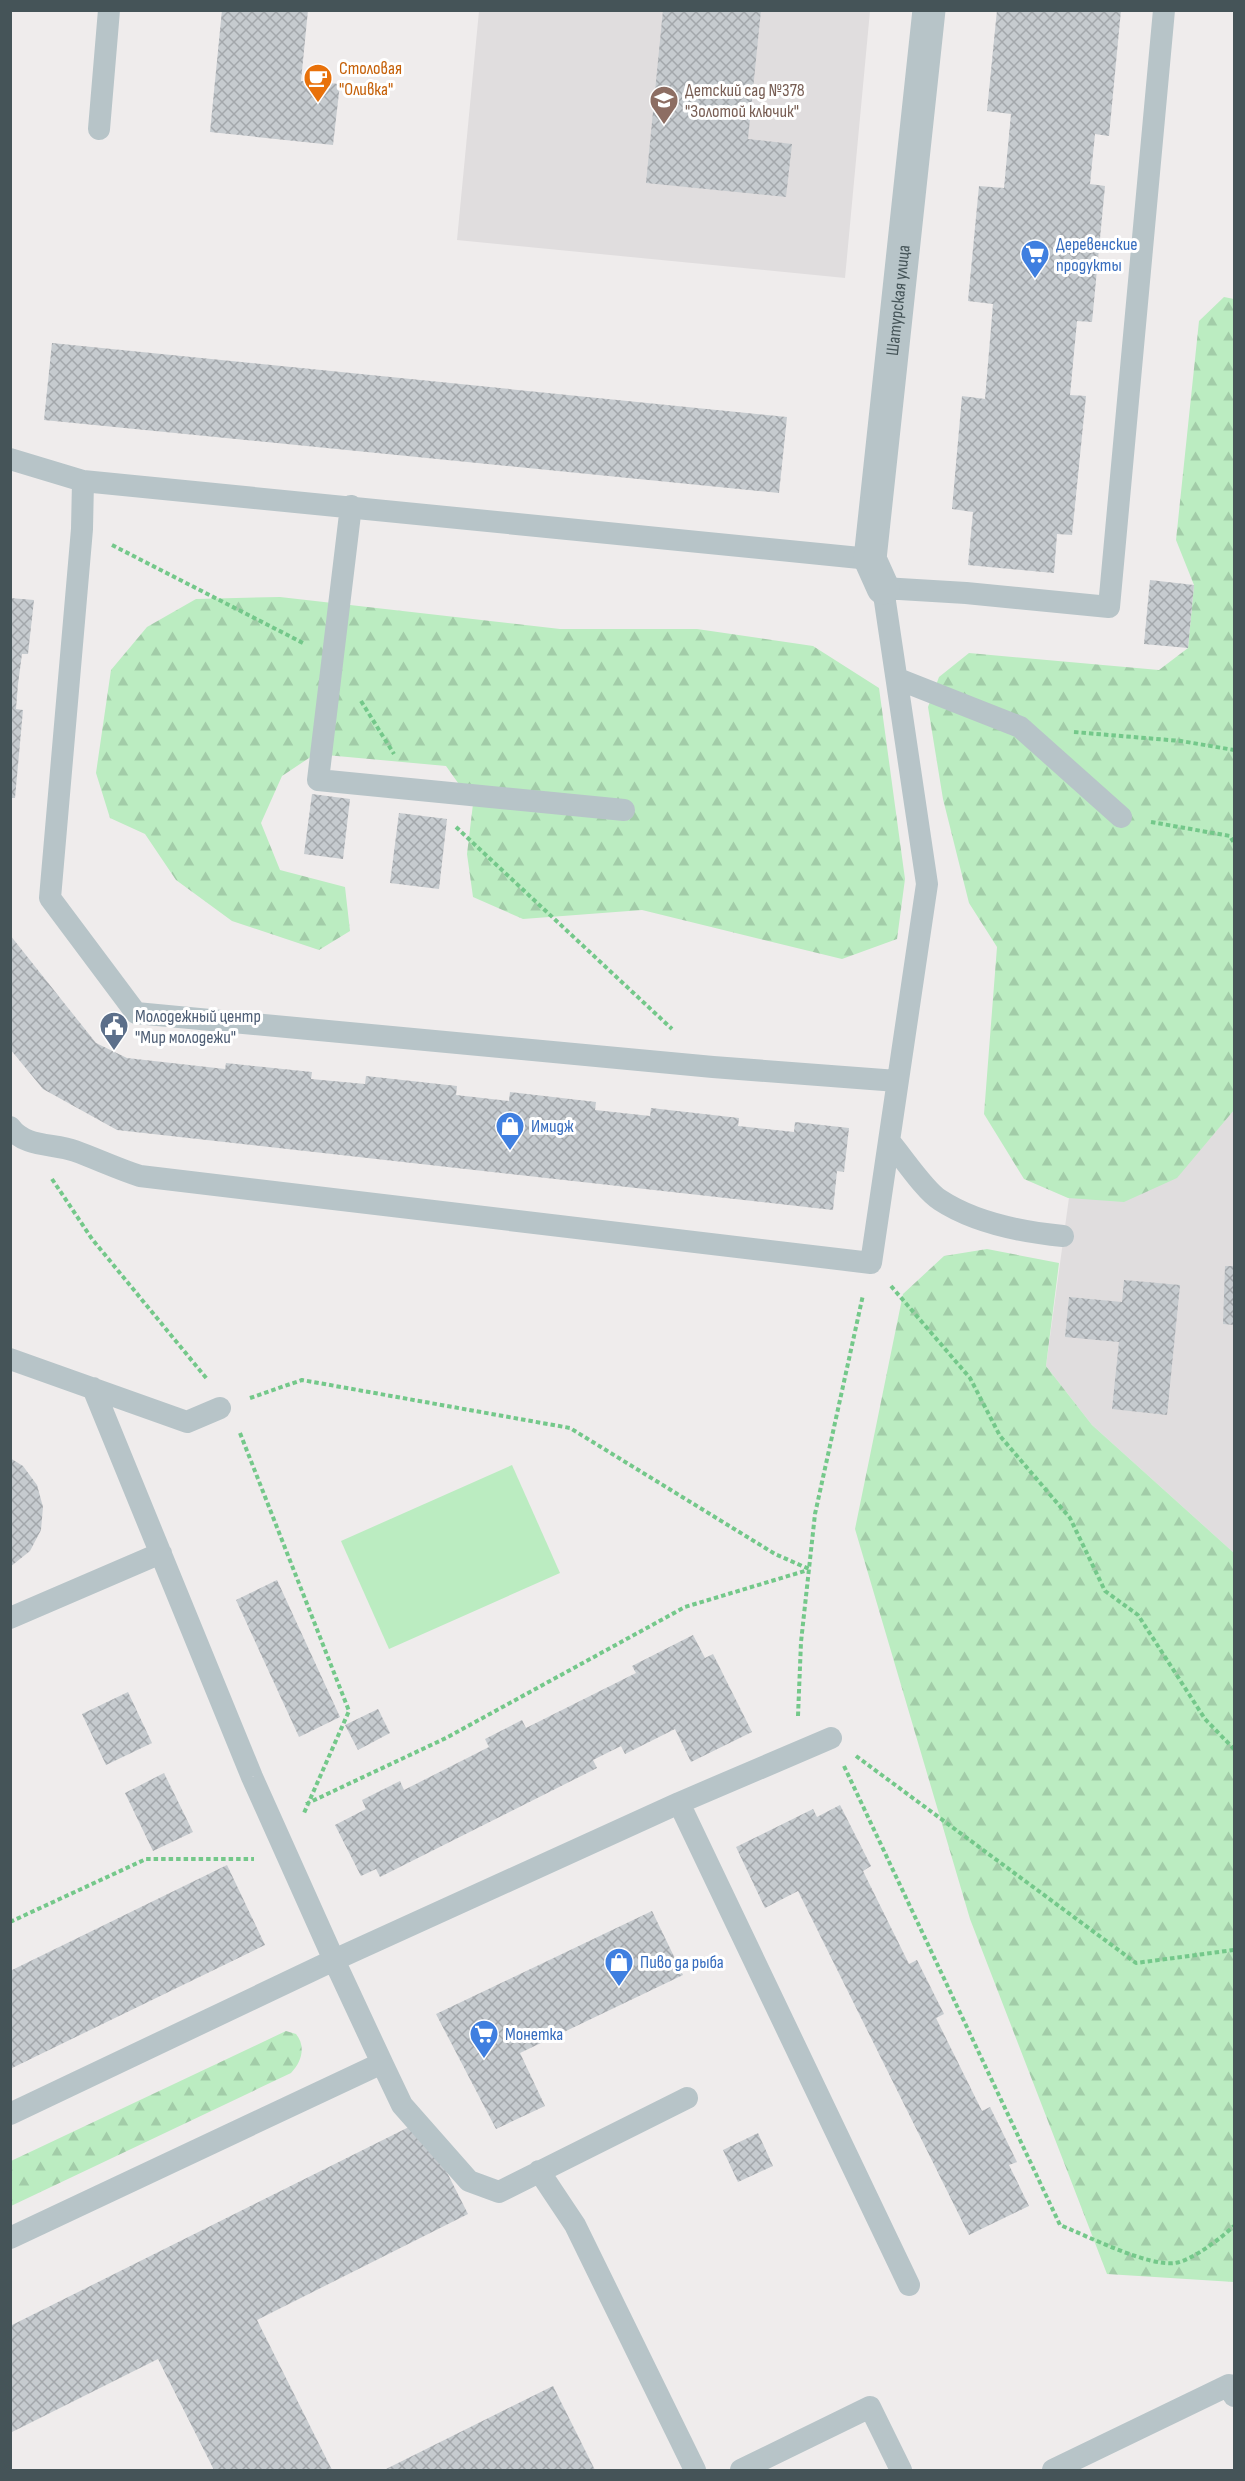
<svg xmlns="http://www.w3.org/2000/svg" width="1245" height="2481" font-family="'Sofia Sans Condensed',sans-serif">
	<defs>
		<pattern id="forest-firs" width="22" height="20" patternUnits="userSpaceOnUse" patternTransform="scale(1.5)"><rect width="22" height="20" fill="#bbecc1"/><path d="M5 1l3.5 6h-7zM16 11l3.5 6h-7z" fill="#a2cca8"/></pattern>
		<pattern id="building-cross-hatch" width="8" height="8" patternUnits="userSpaceOnUse" patternTransform="scale(1.5)"><rect width="8" height="8" fill="#c6cbcf"/><path d="M0 0l8 8M0 8l8-8" fill="none" stroke="#a3a7ab"/></pattern>
	</defs>
	<rect width="100%" height="100%" fill="#efecec"/>
	<path fill="#e0ddde" d="M479 11H870L845 278 457 240Z
		M1234 794V1553L1092 1425 1046 1366 1121 817Z"/>
	<path fill="url(#forest-firs)" d="M1224 297 1234 299V1110L1177 1178 1124 1202 1068 1198 1024 1179 984 1114 997 947 969 903 943 799 928 707 939 677 969 653 1159 670 1188 648 1194 585 1176 540 1199 321Z
		M280 597 560 629H697L813 646 879 688 905 879 897 939 842 959 642 910 523 919 473 897 467 854 473 804 446 766 315 754 282 776 261 823 280 870 345 887 350 931 319 950 232 921 176 880 145 834 110 818 96 773 111 670 147 627 196 599Z
		M987 1249 1059 1263 1046 1366 1092 1425 1234 1553V2282L1107 2274 970 1919 855 1529 903 1294 944 1256Z
		M286 2031 296 2034C306 2046 302 2062 291 2073L11 2206V2161Z"/>
	<path fill="#bbecc1" d="M512 1465 560 1573 389 1649 341 1541Z"/>
	<path fill="url(#building-cross-hatch)" d="M222 10H308L301 81 340 84 333 145 210 132Z
		M663 10H761L748 139 792 144 786 197 646 183Z
		M997 10H1121L1109 136 1095 134 1090 184 1105 186 1092 322 1077 321 1070 395 1086 396 1072 535 1057 534 1054 573 968 565 973 512 952 509 962 396 985 399 993 304 968 301 979 186 1004 188 1011 114 987 111Z
		M52 343 787 417 779 493 44 420Z
		M1150 580 1194 585 1188 648 1144 644Z
		M10 598 34 600 28 654H22L18 684 16 709 23 710 15 798H10Z
		M312 794 350 799 343 859 304 854Z
		M399 813 447 819 439 889 390 883Z
		M10 935 96 1043 127 1058 225 1069 226 1063 312 1072 311 1079 365 1084 366 1076 457 1086 456 1095 509 1101 510 1092 596 1102 595 1110 650 1116 651 1108 739 1118 738 1126 794 1132 795 1122 849 1128 844 1172 837 1171 833 1210 117 1130 43 1089 10 1049Z
		M1225 1266H1234V1325L1223 1324Z
		M1124 1280 1180 1285 1167 1415 1112 1409 1119 1342 1065 1337 1069 1297 1122 1302Z
		M10 1458 23 1466 37 1485 43 1507 41 1530 30 1551 10 1567Z
		M277 1580 340 1717 299 1737 236 1600Z
		M693 1635 705 1658 713 1654 752 1732 691 1762 675 1729 625 1754 621 1746 593 1760 597 1768 380 1877 376 1869 361 1876 335 1825 366 1809 362 1800 400 1781 404 1790 489 1747 485 1739 522 1720 526 1728 636 1673 632 1666Z
		M128 1692 152 1743 106 1765 82 1714Z
		M378 1709 390 1733 358 1750 345 1725Z
		M164 1773 193 1832 153 1851 125 1793Z
		M840 1805 871 1866 863 1871 909 1964 917 1960 944 2014 936 2018 982 2111 990 2107 1017 2162 1009 2165 1029 2206 969 2235 798 1891 765 1908 736 1847 813 1809 817 1817Z
		M227 1865 265 1945 10 2069V1971Z
		M652 1911 683 1975 520 2053 545 2106 496 2129 436 2014Z
		M421 2121 468 2214 257 2320 332 2470H214L158 2359 10 2433V2326Z
		M758 2133 773 2166 738 2182 723 2150Z
		M553 2386 595 2470H384Z"/>
	<g fill="none" stroke-linecap="round" stroke-linejoin="round">
		<path stroke="#74c88a" stroke-width="4" stroke-dasharray="4.5 3" stroke-linecap="butt" d="M112 545 303 643
			M361 701 394 754
			M1074 732 1181 741 1234 750
			M1151 822 1230 836 1234 843
			M456 827 672 1029
			M52 1179 92 1239 207 1379
			M891 1286 970 1378 1000 1436 1070 1518 1105 1591 1138 1615 1205 1719 1234 1749
			M250 1398 302 1380 570 1428 775 1554 809 1569
			M240 1433 349 1711 304 1813
			M798 1716 801 1642 815 1514 863 1295
			M856 1756 1136 1963 1234 1950
			M844 1766 1060 2225C1087 2236 1149 2267 1175 2263 1193 2260 1221 2238 1234 2226
			M306 1804 446 1738 685 1607 808 1570
			M10 1922 146 1859H254"/>
		<path stroke="#b7c4c8" stroke-width="22" d="M99 129 109 10
			M10 459 83 481 870 559
			M83 481 82 529 50 898 136 1013 713 1067 897 1081
			M351 506 318 780 624 810
			M898 679 1020 727 1121 817
			M10 1127C25 1148 53 1143 75 1151 97 1159 118 1169 140 1176L871 1263 889 1141
			M1063 1236C1022 1232 975 1223 940 1200 925 1191 902 1156 889 1141L927 884 883 588 966 593 1109 607 1164 10
			M10 1359 187 1422 220 1408
			M10 1618 161 1553
			M679 1803 831 1738
			M382 2063 402 2105 469 2181 499 2192 687 2098
			M10 2114 334 1960 252 1777 93 1388
			M539 2171 575 2225 695 2470
			M10 2238 382 2063 334 1960 679 1803 909 2285
			M741 2470 870 2407 901 2470
			M1053 2470 1229 2385 1234 2396"/>
		<path stroke="#b7c4c8" stroke-width="33" id="s1" d="M883 588 870 559 929 10"/>
	</g>
	<defs>
		<g id="cafe-pin" transform="scale(1.5)"><path d="M0 17L-7.5 6A9.5 9.5 0 1 1 7.5 6Z" fill="#e8710a" stroke="#fff"/><path d="M-5.5-4.5H6V0H3Q3 3.5 0 3.5H-2.5Q-5.5 3.5-5.5 0ZM3-3.2v2h1.7v-2ZM-6 4.5H4V6H-6Z" fill="#fff"/></g>
		<g id="school-pin" transform="scale(1.5)"><path d="M0 17L-7.5 6A9.5 9.5 0 1 1 7.5 6Z" fill="#8d6e63" stroke="#fff"/><path d="M0-5L7-2L0 1L-7-2ZM-4 1L0 2.5L4 1V4Q0 6-4 4Z" fill="#fff"/></g>
		<g id="supermarket-pin" transform="scale(1.5)"><path d="M0 17L-7.5 6A9.5 9.5 0 1 1 7.5 6Z" fill="#3f7fe0" stroke="#fff"/><path d="M-6-5.5h2.5l.6 2H6L4.5 2H-2.5L-4.4-4H-6ZM-1.5 3.2a1.3 1.3 0 1 0 .1 0ZM3 3.2a1.3 1.3 0 1 0 .1 0Z" fill="#fff"/></g>
		<g id="civic-pin" transform="scale(1.5)"><path d="M0 17L-7.5 6A9.5 9.5 0 1 1 7.5 6Z" fill="#5c6f8a" stroke="#fff"/><path d="M-.6-6.5H3V-4.5H.6V-3L4-1V1h2V6H-6V1h2V-1L-.6-3ZM-1.2 2.5V6h2.4V2.5Z" fill="#fff"/></g>
		<g id="shop-pin" transform="scale(1.5)"><path d="M0 17L-7.5 6A9.5 9.5 0 1 1 7.5 6Z" fill="#3f7fe0" stroke="#fff"/><path d="M-5-2.5h2.3a2.7 3.5 0 0 1 5.4 0H5L5.5 6h-11ZM-1.5-2.5h3a1.5 2.3 0 0 0-3 0Z" fill="#fff"/></g>
	</defs>
	<g fill-rule="evenodd">
		<use href="#cafe-pin" x="318" y="78"/>
		<use href="#school-pin" x="664" y="100"/>
		<use href="#supermarket-pin" x="1035" y="254"/>
		<use href="#civic-pin" x="114" y="1026"/>
		<use href="#shop-pin" x="510" y="1126"/>
		<use href="#shop-pin" x="619" y="1962"/>
		<use href="#supermarket-pin" x="484" y="2034"/>
	</g>
	<g text-anchor="middle" stroke-width="6" stroke-linejoin="round" paint-order="stroke">
		<g font-size="18" fill="#c56008" stroke="#fff" text-anchor="start">
			<text x="339" y="74">Столовая<tspan x="339" dy="21">"Оливка"</tspan></text>
		</g>
		<g font-size="18" fill="#785e54" stroke="#fff" text-anchor="start">
			<text x="685" y="96">Детский сад №378<tspan x="685" dy="21">"Золотой ключик"</tspan></text>
		</g>
		<g font-size="18" fill="#366cbe" stroke="#fff" text-anchor="start">
			<text x="1056" y="250">Деревенские<tspan x="1056" dy="21">продукты</tspan></text>
			<text x="531" y="1132">Имидж</text>
			<text x="640" y="1968">Пиво да рыба</text>
			<text x="505" y="2040">Монетка</text>
		</g>
		<g font-size="18" fill="#455458" stroke="#fff">
			<text dy="6" stroke="none"><textPath href="#s1" startOffset="292">Шатурская улица</textPath></text>
		</g>
		<g font-size="18" fill="#4e5e75" stroke="#fff" text-anchor="start">
			<text x="135" y="1022">Молодежный центр<tspan x="135" dy="21">"Мир молодежи"</tspan></text>
		</g>
	</g>
	<rect width="1245" height="2481" fill="none" stroke="#455458" stroke-width="24"/>
</svg>
